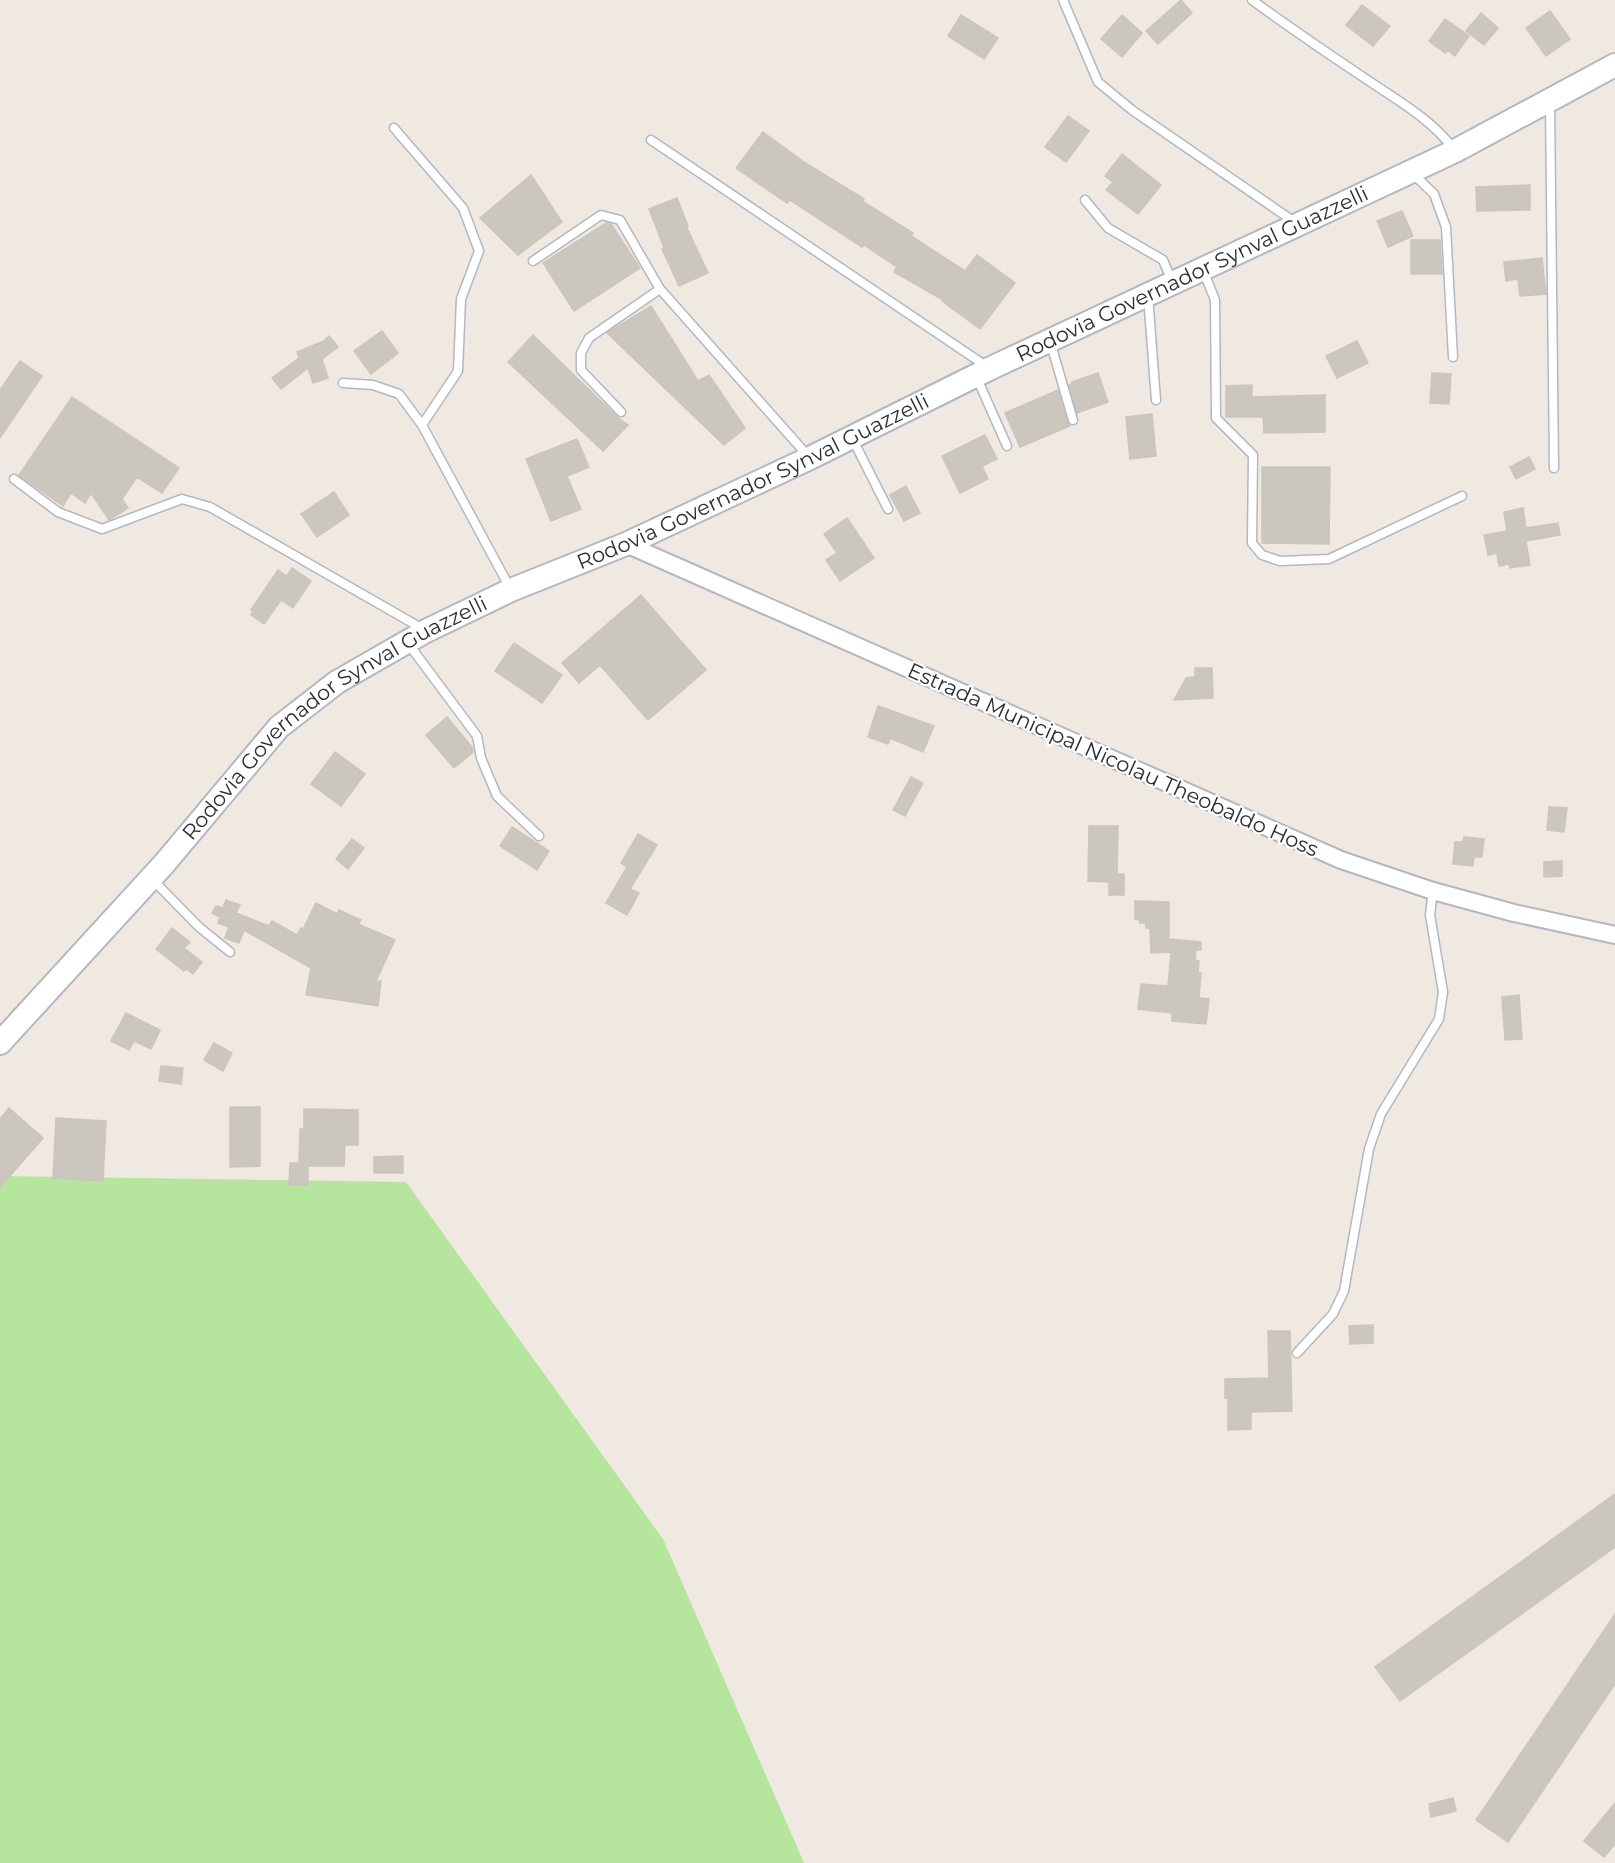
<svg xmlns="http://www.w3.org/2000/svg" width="1615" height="1863" font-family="Montserrat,sans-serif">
	<rect width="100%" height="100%" fill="#efe9e1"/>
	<path fill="#b6e59e" d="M0 1176 406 1182 663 1539 804 1863H0Z"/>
	<path fill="#cbc7bf" stroke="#cbc5ba" stroke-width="1.5" d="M1181 0 1192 13 1158 44 1146 31Z
		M1362 5 1390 26 1373 46 1346 25Z
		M1550 11 1570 39 1546 56 1526 28Z
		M1481 13 1498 28 1484 45 1466 31Z
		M961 15 998 38 984 59 948 36Z
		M1122 15 1142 33 1122 57 1101 39Z
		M1445 19 1469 36 1455 56 1447 50 1445 53 1429 41Z
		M1068 116 1089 131 1066 162 1045 147Z
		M763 132 807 164 864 199 862 201 913 233 911 236 965 271 977 255 1015 283 980 329 942 301 943 300 894 272 897 267 864 245 862 247 790 200 787 203 736 168Z
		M1122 154 1161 185 1138 214 1106 190 1113 182 1105 176Z
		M531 175 562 222 518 255 480 218Z
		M1530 185V210L1477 211 1476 187Z
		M677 198 688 226H686L708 273 679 286 662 249 664 248 649 209Z
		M1402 211 1413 236 1388 247 1377 221Z
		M606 223 611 224 640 268 574 311 543 263Z
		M1411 240H1440L1442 274H1411Z
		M1542 258 1546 294 1520 296 1518 279 1506 281 1504 262Z
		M651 306 698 381 709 375 745 428 724 445 607 333Z
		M382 331 398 353 371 374 354 351Z
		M533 335 616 416 628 425 603 451 508 362Z
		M329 336 338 347 322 359 328 378 313 383 308 368 281 389 272 378 299 358 297 352 324 341Z
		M1357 341 1368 363 1337 378 1326 356Z
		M20 361 42 376 0 438V390Z
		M1098 373 1108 402 1077 413 1069 385 1072 384V382Z
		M1432 373 1451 374 1449 404 1430 403Z
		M1252 385V397L1325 395V432L1264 433 1263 417H1226V386Z
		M1058 390 1067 422 1070 426 1020 447 1005 413Z
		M72 397 179 468 162 493 137 477 122 499 128 508 109 520 91 493 85 503 71 493 63 506 19 475Z
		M1152 414 1156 456 1130 459 1126 417Z
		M985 435 997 459 982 466 988 479 960 493 942 456Z
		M577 439 589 467 567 476 581 509 551 521 526 459Z
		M1529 457 1535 469 1516 479 1510 467Z
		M1262 467H1330L1329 544 1262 543Z
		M906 486 920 513 904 521 890 495Z
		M334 492 349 515 317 537 301 514Z
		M1523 508 1526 528 1558 523 1560 535 1526 541 1530 565 1510 568 1509 564 1499 566 1497 553 1488 555 1484 535 1507 531 1504 512Z
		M847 518 874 558 840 581 826 560 837 553 824 534Z
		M292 568 311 581 293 608 281 600 264 624 251 615 253 611 251 610 278 570 287 576Z
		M641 595 706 670 648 720 600 665 579 683 562 663Z
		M514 643 562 675 542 703 495 671Z
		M1195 668H1212L1213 698 1174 700 1186 678 1195 677Z
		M878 706 934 726 923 752 890 738 888 744 868 737Z
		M447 717 472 747 473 752 454 768 426 735Z
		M335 752 365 774 341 806 311 784Z
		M911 777 923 783 905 816 893 810Z
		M1549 807 1567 808 1564 832 1547 830Z
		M1089 826H1118L1117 874H1124V895H1109V882L1088 881Z
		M512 827 549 851 537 870 500 846Z
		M638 834 657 845 630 889 639 893 627 915 606 903 627 867 621 863Z
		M1464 837 1484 839 1482 857H1474L1473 866 1453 864 1455 842H1463Z
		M352 839 364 848 348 869 336 859Z
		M1562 861V876L1544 877V862Z
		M226 900 240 905 236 913 269 926 272 921 297 935 301 928 303 929 316 903 337 914 339 910 361 920 358 924 395 940 376 981H381L378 1006 306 995 311 968 244 930 239 943 225 938 229 927 218 923 220 917 212 913 216 906 223 908Z
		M1135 901 1169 902V939L1201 942V950H1196L1195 960 1199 961 1198 973H1201L1199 998 1209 999 1206 1024 1172 1021V1013L1138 1009 1141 984 1168 986 1171 952 1151 953 1150 928H1146V923H1140L1139 919H1135Z
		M172 928 190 942 184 948 202 962 193 974 186 969 184 971 156 949Z
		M1519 995 1522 1039 1505 1040 1502 997Z
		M126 1013 160 1030 151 1049 134 1041 129 1050 111 1041Z
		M214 1043 232 1053 223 1071 204 1060Z
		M161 1066 183 1068 181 1084 159 1081Z
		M230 1107H260V1166L230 1167Z
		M9 1108 43 1138 0 1187V1119Z
		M304 1109 358 1110V1145H345L344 1166H308V1185H289L290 1163H299L300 1129H304Z
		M56 1118 106 1121 103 1181 53 1178Z
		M403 1156V1173H374V1157Z
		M1373 1325V1343L1350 1344 1349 1326Z
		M1268 1331H1290L1292 1411 1251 1412V1429L1228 1430V1398H1225V1379L1269 1378Z
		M1615 1494V1547L1400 1701 1375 1667Z
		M1615 1614V1684L1508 1842 1476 1820Z
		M1453 1798 1456 1811 1431 1817 1429 1804Z
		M1615 1803V1844L1604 1857 1584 1841Z"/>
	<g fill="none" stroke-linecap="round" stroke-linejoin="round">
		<g stroke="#b4b7c1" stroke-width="11">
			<path id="service" d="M1063 0 1098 82 1132 110 1296 223
				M1252 0C1289 27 1327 53 1366 79 1397 100 1433 120 1455 151
				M1550 103 1554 468
				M394 128 463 208 479 251 461 299 458 371 422 425
				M651 140 986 366
				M1411 172 1434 194 1446 227 1453 357
				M1085 200 1108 228 1163 260 1172 281
				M533 261 601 215 620 220 660 289 808 456
				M1203 270 1215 300 1216 418 1253 455 1252 543 1262 555 1280 561 1329 559 1462 496
				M1148 296 1156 400
				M1050 341 1073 420
				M976 376 1007 446
				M343 383 373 385 399 394 422 425 510 588
				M621 412 581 370V353L589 338 660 289
				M852 438 888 509
				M14 479 58 512 102 529 182 499 210 507 423 629
				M407 642 477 736 481 758 497 796 539 836
				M151 878 199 927 230 952
				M1297 1353 1333 1314 1344 1291 1369 1149 1381 1114 1439 1019 1443 992 1430 915 1433 891"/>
		</g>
		<g stroke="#b4b7c1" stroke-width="20">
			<path id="minor" d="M626 544 1341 860 1433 891 1514 913 1615 935"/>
		</g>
		<g stroke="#b4b7c1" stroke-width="26">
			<g id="secondary">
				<path id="s1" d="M0 1043 164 864 279 727 337 682 426 631 511 590 626 544 810 458 989 369 1455 151 1615 65"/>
			</g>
		</g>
		<use href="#service" stroke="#fff" stroke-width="8"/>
		<use href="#minor" stroke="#fff" stroke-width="16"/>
		<use href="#secondary" stroke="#fff" stroke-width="22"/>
	</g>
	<g text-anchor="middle" stroke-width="4.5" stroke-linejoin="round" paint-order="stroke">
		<g font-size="21" fill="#2e2e2e" stroke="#fff">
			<text dy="7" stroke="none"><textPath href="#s1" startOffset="1443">Rodovia Governador Synval Guazzelli</textPath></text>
			<text dy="7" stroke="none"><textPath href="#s1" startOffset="957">Rodovia Governador Synval Guazzelli</textPath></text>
			<text dy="7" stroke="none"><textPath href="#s1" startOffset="471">Rodovia Governador Synval Guazzelli</textPath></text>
			<text transform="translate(1113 760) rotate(24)" y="7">Estrada Municipal Nicolau Theobaldo Hoss</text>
		</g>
	</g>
</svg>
